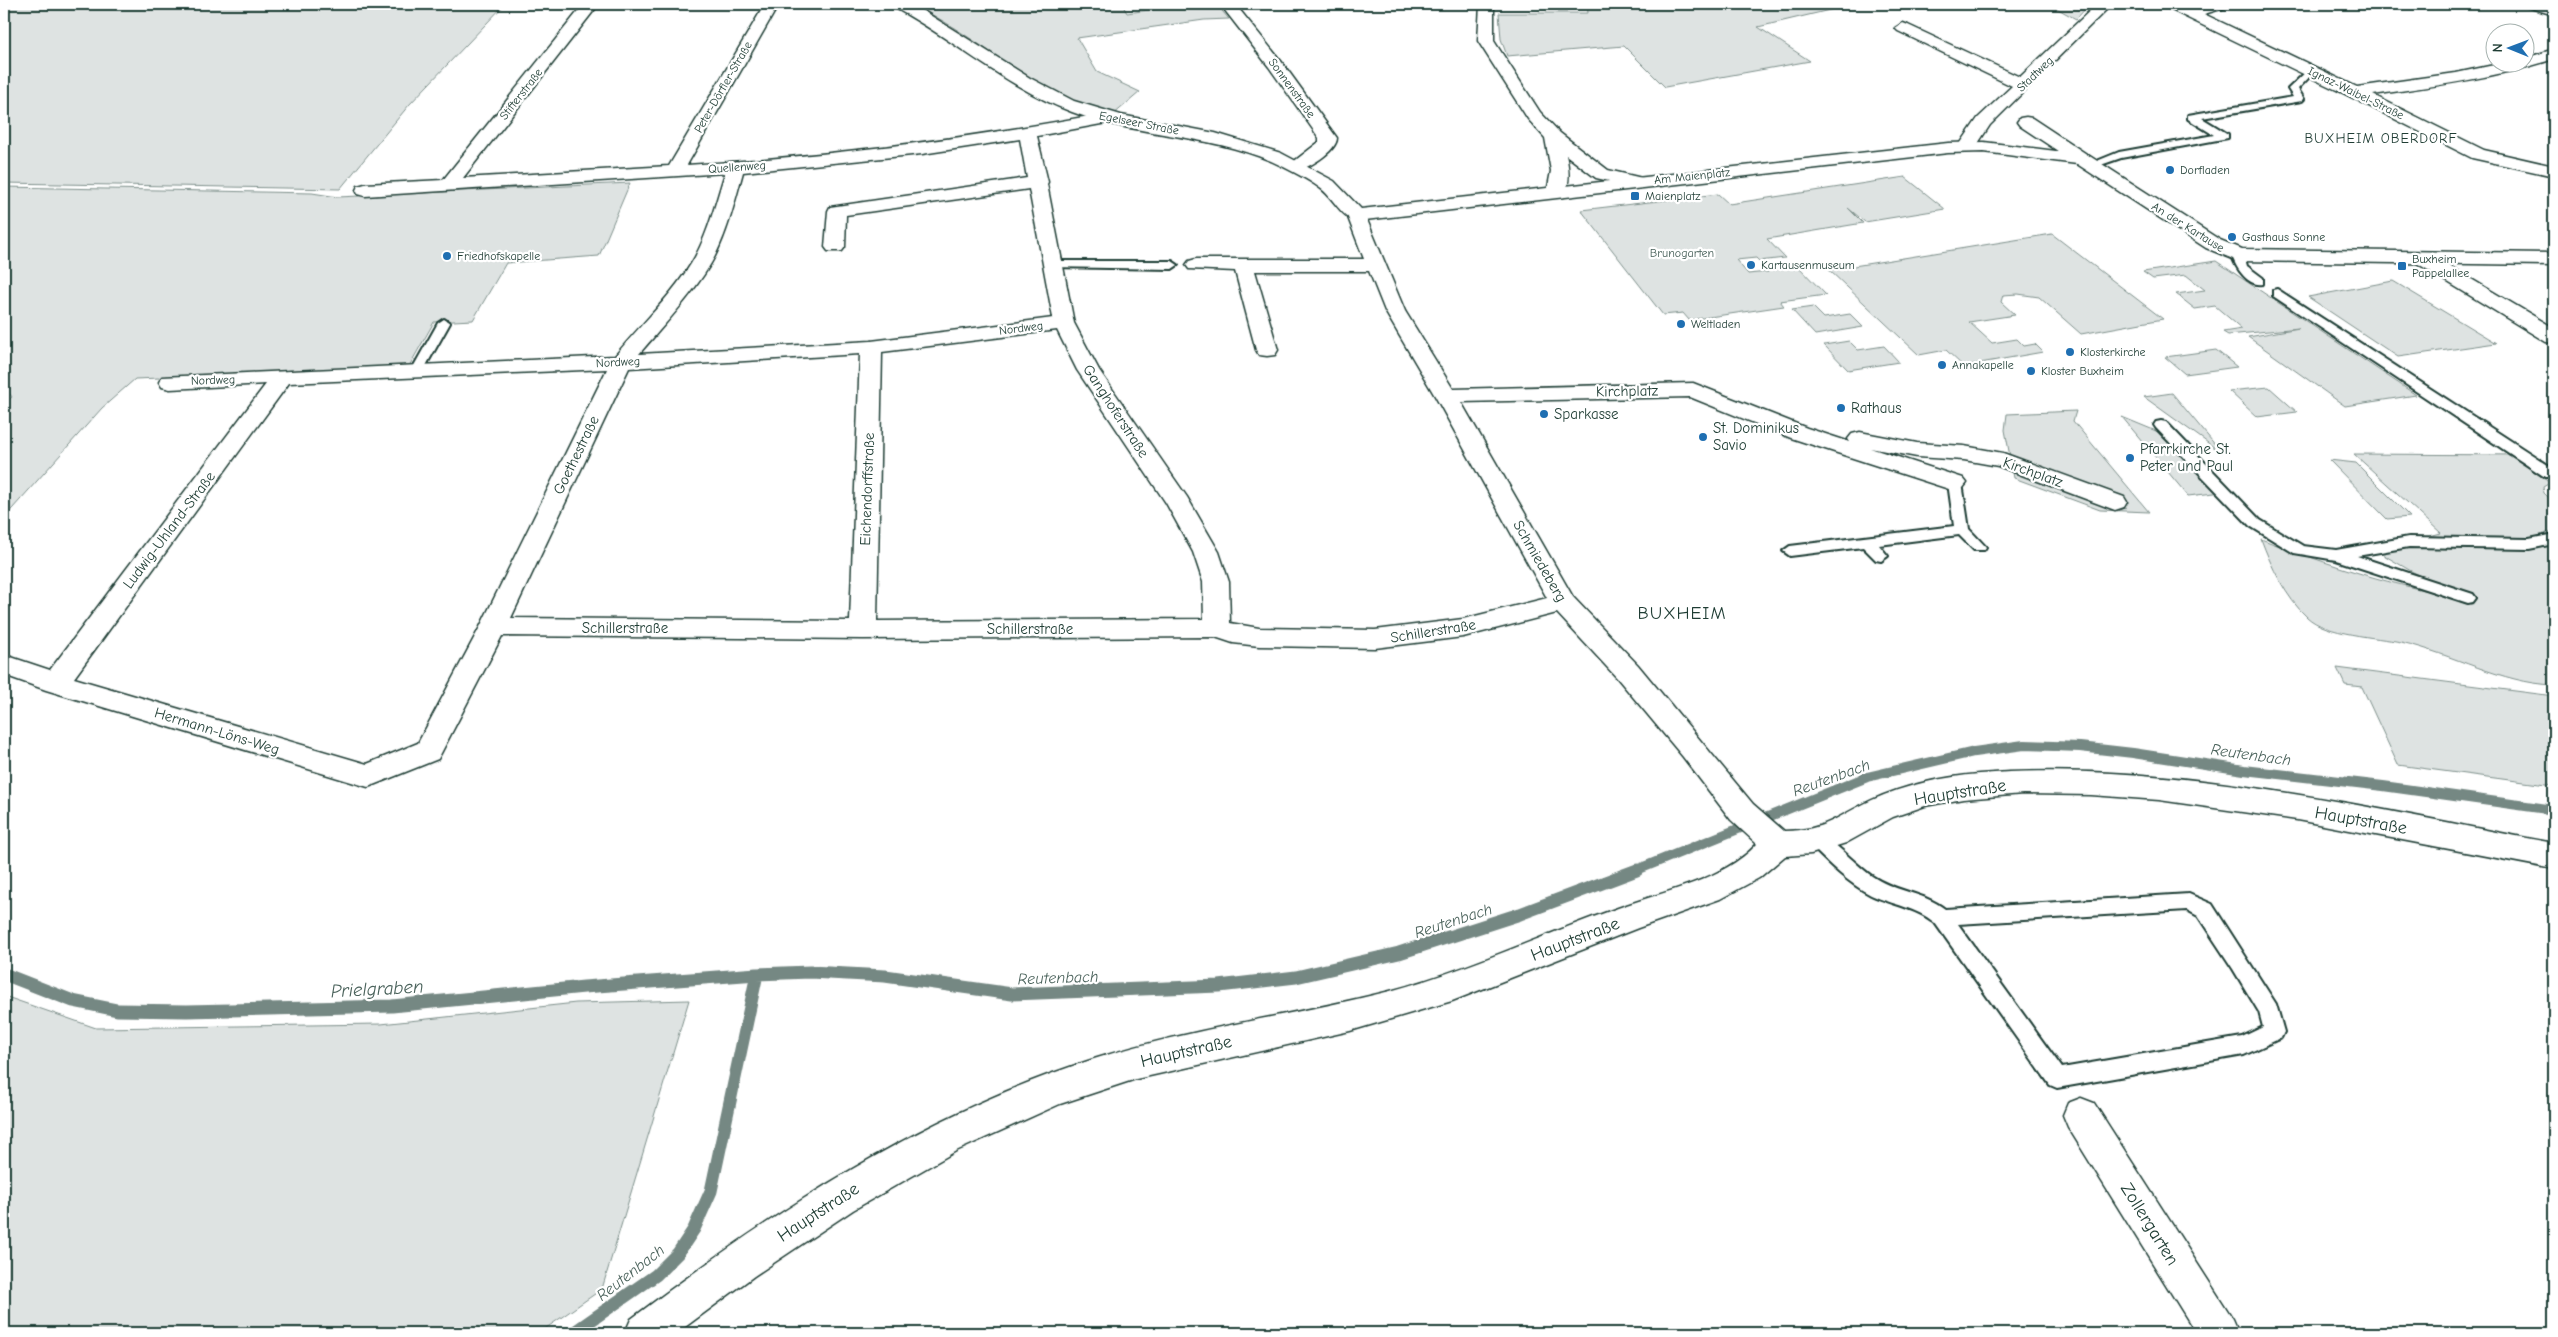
<svg xmlns="http://www.w3.org/2000/svg" width="2558" height="1337" font-family="'Comic Neue',sans-serif">
	<rect width="100%" height="100%" fill="#fff"/>
	<filter id="ink" filterUnits="userSpaceOnUse"><feTurbulence type="fractalNoise" baseFrequency=".02" numOctaves="2"/><feDisplacementMap in="SourceGraphic" scale="10" xChannelSelector="R" yChannelSelector="G"/><feConvolveMatrix kernelMatrix="1 2 1 2 8 2 1 2 1" color-interpolation-filters="sRGB"/></filter>
	<g filter="url(#ink)">
		<path fill="#dee3e2" stroke="#7e908b" d="M4 4H505L409 105 340 189 4 183Z
			M912 4H1122L1127 13 1192 4H1216L1229 19 1204 20 1077 38 1097 72 1140 92 1113 115C1090 108 1066 100 1045 88 1000 61 959 27 912 4Z
			M1587 4H1855L1758 27 1810 61 1665 87 1624 46 1507 56 1501 39 1499 13H1588Z
			M2049 4H2090L2076 19Z
			M1905 177 1945 209 1865 222 1848 208 1863 223 1767 239 1785 258 1759 261 1756 258 1736 260 1748 274 1768 272 1765 268 1796 264 1826 295 1780 301 1784 306 1689 320 1683 313 1663 315 1581 210 1718 194 1729 204Z
			M630 183 599 256 506 263 473 320 434 322 408 368 135 379 102 408 4 518V404L12 397 4 386V187L312 193 338 197Z
			M2052 234 2163 319 2081 334 2039 297 2018 294 2003 295 2001 302 2015 315 1969 322 1992 343 2017 339 2024 346 2035 344 2043 352 1963 366 1946 350 1919 355 1829 270Z
			M2216 261 2416 395 2345 406 2248 337 2299 328 2228 335 2223 332 2242 329 2215 306 2195 309 2176 294 2205 290 2186 275 2153 279 2143 272Z
			M2393 281 2496 343 2398 357 2308 297Z
			M1813 307 1824 318 1850 314 1863 327 1815 335 1792 310Z
			M1849 341 1858 350 1884 346 1899 362 1848 370 1824 345Z
			M2216 350 2237 367 2185 374 2165 357Z
			M2269 387 2297 412 2257 417 2229 391Z
			M2172 393 2222 453 2144 397Z
			M2076 411 2073 421 2149 512 2100 510 2014 478 2005 430 2007 414Z
			M2122 417 2173 438 2223 492 2188 496Z
			M2354 454 2524 455 2534 462 2528 467 2550 483 2543 487 2544 493 2554 503V530L2531 539 2554 542V685C2501 683 2453 654 2401 642 2376 637 2326 635 2307 617 2286 598 2271 566 2261 539 2329 565 2395 587 2466 598L2411 571 2375 550 2441 533Z
			M2329 460 2356 463 2410 517 2387 519Z
			M2337 668 2554 696V786L2398 765 2362 687 2345 685Z
			M4 996 96 1028 381 1024 576 1003 689 1000 602 1289 539 1333H4Z"/>
		<g fill="none" stroke-linecap="round" stroke-linejoin="round">
			<path stroke="#758883" stroke-width="10" d="M1634 871 1867 777 1974 752 2024 745 2080 747 2133 753 2244 770 2383 786 2554 810"/>
			<path stroke="#758883" stroke-width="13" d="M4 974 73 1001 117 1010 187 1011 392 1006 584 987 757 974
				M573 1333 656 1275 678 1253 694 1229 711 1191 757 974 810 972 885 976 1012 994 1219 986 1296 977 1399 953 1520 914 1637 870"/>
			<g stroke="#1f3d34" stroke-width="4">
				<path id="lane" d="M2310 68 2315 71 2298 89 2304 99 2302 101 2202 118 2228 134V138L2121 158 2092 168 2087 165 2119 152 2214 135 2188 119V115L2293 97 2288 89Z
					M2238 252 2244 255 2247 266 2263 278V284C2248 287 2235 267 2232 255Z
					M1052 261H1172L1178 265 1172 269 1048 267 1046 265Z
					M2277 289 2554 469V477H2545L2273 296V290Z
					M444 319 450 323 423 371 417 375 412 374 411 371 438 323Z
					M2161 421 2166 422 2260 520 2303 546 2336 550 2409 537 2529 539 2554 534V544L2529 549 2409 547 2357 556 2473 594 2476 598 2473 602 2468 603 2336 560 2294 553 2250 526 2156 428 2154 425 2156 422Z
					M1955 479 1962 483 1969 529 1986 547 1984 550H1974L1959 535 1879 545 1888 556 1881 561 1876 560 1863 547 1790 556 1783 551 1790 546 1954 526 1948 483Z
					M1817 834C1834 839 1857 867 1875 878 1897 892 1925 893 1945 909L2189 894 2212 904 2276 1004 2284 1032 2281 1038 2244 1055 2057 1088 2050 1085 1935 923C1916 907 1893 905 1871 895 1848 883 1829 864 1811 846L1808 841 1811 836ZM2187 910 2198 916 2233 969 2259 1012 2263 1027 2242 1037 2062 1068 1958 924Z"/>
			</g>
			<g stroke="#1f3d34" stroke-width="3">
				<path id="street" d="M584 4H599L463 178 669 166 765 4H779L687 165C828 156 967 139 1106 113L1112 114 1115 118 1112 122 1037 136 1048 182 1047 184 1074 323 1099 370 1187 497 1219 552 1229 582 1230 623 1259 628 1375 630 1463 619 1547 598 1435 396 1385 311 1369 271H1255L1278 350 1275 355 1267 356 1259 355 1256 350 1235 271 1189 269 1186 265 1189 261 1196 259H1364L1347 215 1349 211H1363L1365 215 1405 311 1453 389 1693 383 1807 428 1850 442 1848 439 1852 434 1860 432 1917 443 1964 446 2003 453 2124 497 2127 502 2124 507 2115 510 1998 466 1964 460 1917 457 1870 448 1963 478 1967 483 1963 488 1955 491 1791 438 1690 397 1461 402 1573 597 1638 665 1753 804 1784 831C1826 831 1837 816 1872 800 1905 785 1943 777 1979 774 2168 759 2368 808 2554 843V869L2297 820 2159 800 2091 795 2023 794 1963 799 1925 806 1893 817 1846 843 1811 854 1785 856 1759 878 1720 899 1638 928 1452 1001 1350 1031 1136 1079 1060 1104 956 1151 853 1210 754 1276 677 1333H625L631 1319C772 1213 924 1113 1094 1059 1191 1028 1292 1016 1390 991 1468 970 1542 935 1618 908 1664 891 1723 881 1757 844L1731 820 1683 757 1618 679 1557 613 1463 637 1375 648 1259 646 1233 643 1215 637 863 639 502 636 438 759 368 787 46 690 4 675 5 655 50 670 266 384 170 389 162 387 159 382 162 377 615 356C641 324 675 293 695 257 709 231 716 201 725 173L365 196 358 194 356 190 358 186 365 184 443 180ZM1020 139 1027 178 830 207 828 211 825 247 828 251H842L845 247 846 215 1029 189 1053 318 871 341 639 354C663 326 698 289 715 256 728 230 735 201 743 172L922 154ZM1057 330 1077 370 1166 503 1193 552 1203 582 1204 619 877 621 882 352ZM860 354 850 621 511 618 629 368ZM607 369 480 627 418 743 367 764 74 678 289 383Z
					M1220 4H1235L1281 61 1337 138C1337 151 1304 173 1291 170L1288 166 1319 142V138L1269 67Z
					M1480 4H1494V41L1540 112 1560 133 1608 170 1642 178 1645 182 1642 186 1636 187 1596 178 1566 155C1569 168 1571 184 1563 196H1549L1547 192 1551 171 1545 138 1528 119 1478 41Z
					M2097 4H2112L1990 125 1973 151H1961L1958 147 1978 118 2012 86 1898 31 1895 28 1903 23 1908 25 2020 77Z
					M2163 4H2181L2191 8 2207 4H2230L2228 7 2204 14 2357 87 2456 73 2508 62H2526V58L2554 49V59C2495 78 2434 86 2373 95L2484 150 2554 166V176L2472 158 2349 96 2165 7Z
					M2525 4H2547L2554 6V15L2527 7Z
					M2026 117 2032 118 2088 155 2091 159 2088 163H2076L2020 126 2017 122 2020 118Z
					M2422 252 2429 254 2554 328V343L2546 342 2415 262 2412 258 2415 254Z
					M2081 1098 2094 1103 2233 1319 2239 1333H2196L2068 1127 2063 1115 2068 1103Z"/>
			</g>
			<g stroke="#1f3d34" stroke-width="3">
				<path id="secondary" d="M891 4H909L925 12 1030 78 1074 101 1121 115 1215 133 1281 153 1334 181 1361 209 1948 143 1984 142 2088 155 2220 240 2242 249 2554 253V265L2238 261 2206 248 2077 164 1984 152 1948 153 1356 221C1341 217 1333 197 1320 188 1305 177 1288 169 1271 161 1207 134 1136 136 1072 112 1007 88 954 39 893 7Z"/>
			</g>
			<use href="#lane" fill="#fff" fill-rule="evenodd"/>
			<use href="#street" fill="#fff" fill-rule="evenodd"/>
			<use href="#secondary" fill="#fff" fill-rule="evenodd"/>
		</g>
	</g>
	<g fill="#1f6fb2" stroke="#fff" stroke-width="2">
		<circle cx="2170" cy="170" r="5"/>
		<rect x="1630" y="191" width="10" height="10" rx="2.5"/>
		<circle cx="2232" cy="237" r="5"/>
		<circle cx="447" cy="256" r="5"/>
		<circle cx="1751" cy="265" r="5"/>
		<rect x="2397" y="261" width="10" height="10" rx="2.5"/>
		<circle cx="1681" cy="324" r="5"/>
		<circle cx="2070" cy="352" r="5"/>
		<circle cx="1942" cy="365" r="5"/>
		<circle cx="2031" cy="371" r="5"/>
		<circle cx="1841" cy="408" r="5"/>
		<circle cx="1544" cy="414" r="5"/>
		<circle cx="1703" cy="437" r="5"/>
		<circle cx="2130" cy="458" r="5"/>
	</g>
	<g text-anchor="middle" stroke-width="4.5" stroke-linejoin="round" paint-order="stroke">
		<g font-size="12" fill="#1f3d34" stroke="#fff">
			<text transform="translate(2035 74) rotate(-44)" y="4">Stadtweg</text>
			<text transform="translate(723 87) rotate(-60)" y="4">Peter-Dörfler-Straße</text>
			<text transform="translate(1292 88) rotate(54)" y="4">Sonnenstraße</text>
			<text transform="translate(2356 93) rotate(26)" y="4">Ignaz-Waibel-Straße</text>
			<text transform="translate(521 94) rotate(-52)" y="4">Stifterstraße</text>
			<text transform="translate(1139 123) rotate(11)" y="4">Egelseer Straße</text>
			<text transform="translate(737 167) rotate(-4)" y="4">Quellenweg</text>
			<text transform="translate(1692 176) rotate(-6)" y="4">Am Maienplatz</text>
			<text transform="translate(2188 227) rotate(32)" y="4">An der Kartause</text>
			<text transform="translate(1021 328) rotate(-7)" y="4">Nordweg</text>
			<text transform="translate(618 362) rotate(-3)" y="4">Nordweg</text>
			<text transform="translate(213 380) rotate(-2)" y="4">Nordweg</text>
		</g>
		<g font-size="12" fill="#1f3d34" stroke="#fff" text-anchor="start">
			<text x="2180" y="174">Dorfladen</text>
			<text x="1645" y="200">Maienplatz</text>
			<text x="2242" y="241">Gasthaus Sonne</text>
			<text x="457" y="260">Friedhofskapelle</text>
			<text x="2412" y="263">Buxheim<tspan x="2412" dy="14">Pappelallee</tspan></text>
			<text x="1761" y="269">Kartausenmuseum</text>
			<text x="1691" y="328">Weltladen</text>
			<text x="2080" y="356">Klosterkirche</text>
			<text x="1952" y="369">Annakapelle</text>
			<text x="2041" y="375">Kloster Buxheim</text>
		</g>
		<g font-size="12" fill="#455e57" stroke="#fff">
			<text x="1682" y="257">Brunogarten</text>
		</g>
		<g font-size="14" letter-spacing="1" fill="#1f3d34" stroke="#fff">
			<text x="2381" y="143">BUXHEIM OBERDORF</text>
		</g>
		<g font-size="15" fill="#1f3d34" stroke="#fff">
			<text transform="translate(1627 391) rotate(-1)" y="5">Kirchplatz</text>
			<text transform="translate(1116 411) rotate(57)" y="5">Ganghoferstraße</text>
			<text transform="translate(576 455) rotate(-64)" y="5">Goethestraße</text>
			<text transform="translate(2033 472) rotate(20)" y="5">Kirchplatz</text>
			<text transform="translate(867 489) rotate(-88)" y="5">Eichendorffstraße</text>
			<text transform="translate(169 530) rotate(-53)" y="5">Ludwig-Uhland-Straße</text>
			<text transform="translate(1540 561) rotate(60)" y="5">Schmiedeberg</text>
			<text x="625" y="633">Schillerstraße</text>
			<text x="1030" y="634">Schillerstraße</text>
			<text transform="translate(1433 631) rotate(-9)" y="5">Schillerstraße</text>
			<text transform="translate(217 731) rotate(17)" y="5">Hermann-Löns-Weg</text>
		</g>
		<g font-size="15" fill="#1f3d34" stroke="#fff" text-anchor="start">
			<text x="1851" y="413">Rathaus</text>
			<text x="1554" y="419">Sparkasse</text>
			<text x="1713" y="433">St. Dominikus<tspan x="1713" dy="17">Savio</tspan></text>
			<text x="2140" y="454">Pfarrkirche St.<tspan x="2140" dy="17">Peter und Paul</tspan></text>
		</g>
		<g font-size="16" font-style="italic" fill="#4a625b" stroke="#fff">
			<text transform="translate(2251 754) rotate(8)" y="6">Reutenbach</text>
			<text transform="translate(1831 777) rotate(-20)" y="6">Reutenbach</text>
			<text transform="translate(1453 920) rotate(-18)" y="6">Reutenbach</text>
			<text transform="translate(1058 977) rotate(-2)" y="6">Reutenbach</text>
			<text transform="translate(630 1272) rotate(-38)" y="6">Reutenbach</text>
		</g>
		<g font-size="18" letter-spacing="1" fill="#1f3d34" stroke="#fff">
			<text x="1682" y="619">BUXHEIM</text>
		</g>
		<g font-size="18" fill="#1f3d34" stroke="#fff">
			<text transform="translate(1960 792) rotate(-9)" y="6">Hauptstraße</text>
			<text transform="translate(2361 820) rotate(10)" y="6">Hauptstraße</text>
			<text transform="translate(1575 939) rotate(-21)" y="6">Hauptstraße</text>
			<text transform="translate(1186 1051) rotate(-13)" y="6">Hauptstraße</text>
			<text transform="translate(818 1212) rotate(-33)" y="6">Hauptstraße</text>
			<text transform="translate(2150 1224) rotate(58)" y="6">Zollergarten</text>
		</g>
		<g font-size="19" font-style="italic" fill="#4a625b" stroke="#fff">
			<text transform="translate(377 988) rotate(-3)" y="7">Prielgraben</text>
		</g>
	</g>
	<rect width="2558" height="1337" fill="none" stroke="#fff" stroke-width="20"/>
	<rect x="10" y="10" width="2538" height="1317" fill="none" stroke="#1f3d34" stroke-width="2" filter="url(#ink)"/>
	<g transform="translate(2510 48) rotate(271)"><circle r="24" fill="#ffffff" stroke="#a5b1ae"/>
	<path d="M0-4L9 19L0 12L-9 19Z" fill="#1f6fb2"/>
	<text y="-8" font-size="14" font-weight="bold" text-anchor="middle" fill="#1f3d34">N</text>
	</g>
</svg>
